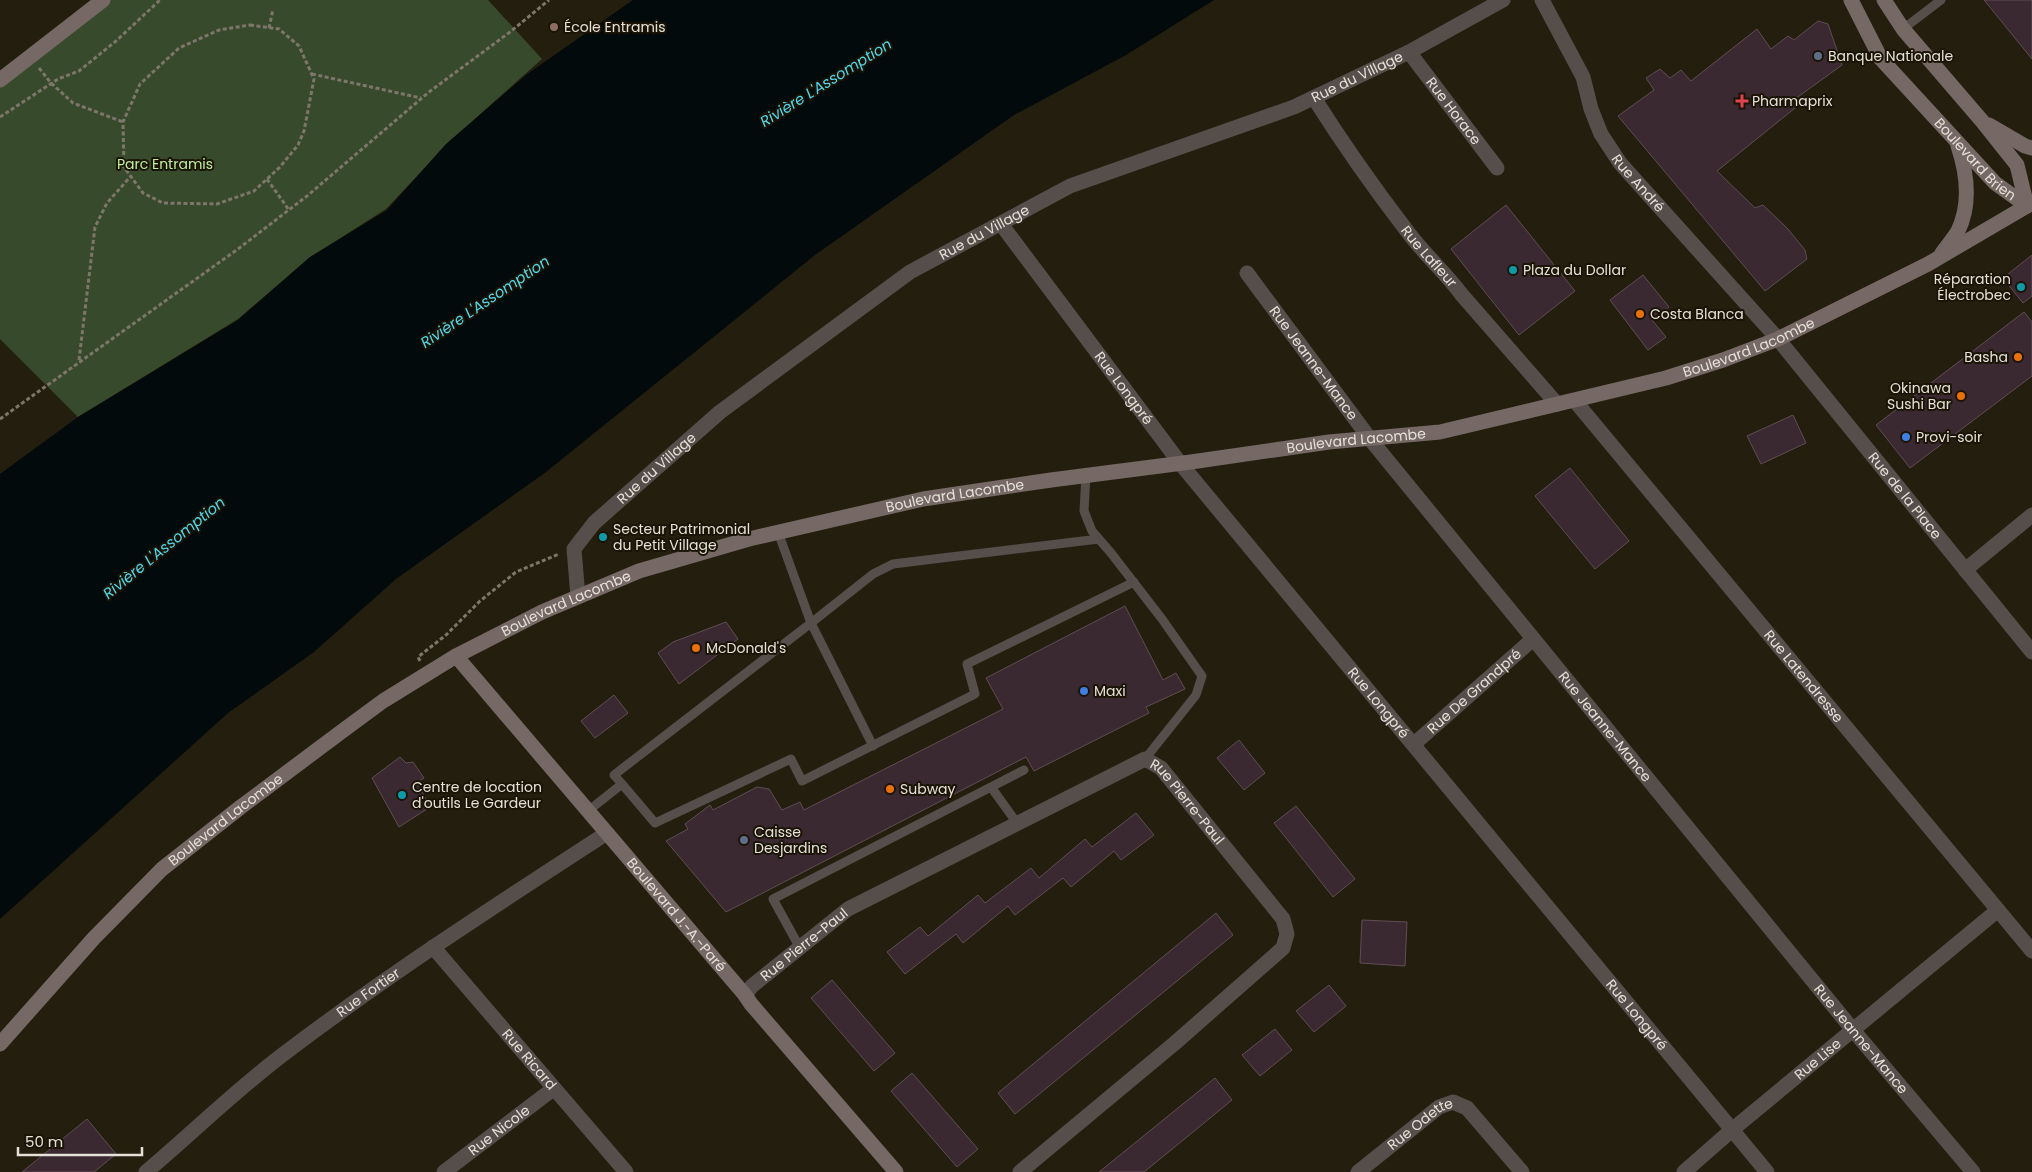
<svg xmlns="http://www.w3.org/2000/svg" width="2032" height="1172" font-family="Poppins,sans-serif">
	<rect width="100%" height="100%" fill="#241e0f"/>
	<path fill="#384a2c" d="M103 0H488L542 59 449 142 386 209 309 258 238 319 78 417 0 339V79Z"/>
	<path fill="#020a0c" d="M633 0H1214L1126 55 1014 115 815 255 546 472 396 579 314 652 228 713 0 919V474L78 417 238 320 310 257 387 210 446 144 526 75Z"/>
	<path fill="#3a2930" stroke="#604d54" d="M1984 0H2032V59Z
		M1818 21 1828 24 1842 65 1795 99 1800 104 1717 171 1755 208 1763 205 1787 228 1805 250 1807 259 1765 291 1618 116 1654 90 1646 78 1660 69 1670 78 1681 70 1691 81 1757 29 1771 49 1788 36 1794 40Z
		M1506 205 1575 291 1519 335 1451 249Z
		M2032 255V296L2023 303 2003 278Z
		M1643 275 1669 307 1652 320 1666 337 1648 350 1610 300Z
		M2024 312 2032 322V376L1910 468 1876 425Z
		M1793 415 1806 443 1761 464 1747 436Z
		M1570 468 1629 541 1595 569 1535 496Z
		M1125 606 1163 680 1176 673 1185 689 1146 707 1149 713 1034 771 1026 757 726 912 666 841 688 829 685 824 710 805 713 810 757 787 769 789 782 810 800 802 804 810 1003 709 986 678Z
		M726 622 738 639 679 684 658 653 673 642Z
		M614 695 628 713 595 738 581 721Z
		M1239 740 1265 773 1244 790 1217 758Z
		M400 757 406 763 413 762 424 778 417 782 430 807 399 827 372 778Z
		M1296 806 1355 879 1333 897 1274 823Z
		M1136 813 1154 835 1121 860 1114 851 1071 887 1063 878 1015 915 1008 906 963 943 956 934 905 974 887 952 920 927 928 936 978 895 985 903 1031 868 1039 878 1085 839 1092 847Z
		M1216 913 1233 935 1015 1114 998 1093Z
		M1362 920 1407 922 1405 966 1360 963Z
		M832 980 895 1053 874 1071 811 998Z
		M1329 985 1346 1006 1314 1032 1296 1011Z
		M1275 1029 1292 1050 1260 1076 1242 1055Z
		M912 1073 978 1149 957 1167 891 1091Z
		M1215 1078 1232 1100 1160 1159 1144 1172H1099Z
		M87 1119 116 1154 94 1172H22Z"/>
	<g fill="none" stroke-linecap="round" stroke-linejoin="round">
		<path stroke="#7d776b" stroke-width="3" stroke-dasharray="4 2.5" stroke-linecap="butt" d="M250 25 279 29 299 46 314 79 304 131 298 145 280 167 254 191 217 204 163 203 143 193 124 167 123 122 140 84 179 48 219 30Z
			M269 28 273 9
			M39 68 51 83 73 103 123 122
			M312 74 421 98
			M0 117 58 79 79 71 116 41 160 0
			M267 179 289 210
			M79 360 95 227 107 203 131 176
			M0 419 238 249 307 196 429 92 510 32 549 0
			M420 661 418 657 446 635 480 601 516 572 559 554"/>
		<path stroke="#564e4b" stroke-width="9" d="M1903 29 1941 0
			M1086 475 1084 511 1092 531 1111 553 1162 619 1202 676 1196 695 1145 759
			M873 746 811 623 873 574 893 564 1099 539
			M622 784 655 823 791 759 802 781 975 694 967 664 1134 582
			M991 787 1024 770
			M588 811 622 784 614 775 811 623 778 532
			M800 948 773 899 991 787 1017 823"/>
		<g stroke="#564e4b" stroke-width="15">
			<path id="s1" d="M1542 0 1583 77 1591 109 1601 134 1620 163 1778 339 2032 652"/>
			<path id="s2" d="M1409 52 1497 168"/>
			<path id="s3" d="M1314 98C1343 144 1374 188 1407 231 1424 254 1445 272 1462 295L1557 404"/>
			<path id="s4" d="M1001 224 1180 463 1767 1172"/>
			<path id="s5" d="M1247 273 1370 439 1853 1030 1973 1172"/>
			<path id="s6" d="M1575 401 2032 951"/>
			<path d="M1965 570 2032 515"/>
			<path id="s7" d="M578 597 574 549 594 523 720 412 910 272 1070 186 1294 107 1409 52 1503 0"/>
			<path id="s8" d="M1414 744 1533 639"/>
			<path id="s9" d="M433 947 626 1172"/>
			<path id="s10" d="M745 995 752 986 848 909 1145 759 1161 768 1283 919 1287 934 1283 948 1175 1043 1020 1172"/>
			<path id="s11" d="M146 1172C191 1134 234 1092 281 1056 386 976 496 905 607 833"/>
			<path id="s12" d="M444 1172 553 1089"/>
			<path id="s13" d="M1358 1172 1439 1107 1453 1102 1467 1108 1522 1172"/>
			<path id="s14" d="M1684 1172 1733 1129 1998 910"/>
		</g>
		<g stroke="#766864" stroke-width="15">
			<path id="s15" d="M1851 0 1881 59 1995 183 2027 206"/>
			<path d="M1884 0 1903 29 1982 121 2017 165 2027 206"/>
			<path d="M0 80 103 0"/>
			<path d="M1989 125 2025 146 2032 148"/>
			<path d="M1942 253C1947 246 1954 238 1958 231 1971 204 1967 173 1958 146"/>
			<path id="s16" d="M456 656 745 995 751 1004 896 1172"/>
			<path id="s17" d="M0 1044 94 938 162 869 242 806 341 732 383 701 456 656 542 612 639 571 749 539 923 499 1051 480 1191 462 1329 442 1440 432 1666 378 1723 360 1778 339 1928 264 2032 203"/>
		</g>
	</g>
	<circle fill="#8d6e63" stroke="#1b1406" stroke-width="2" cx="554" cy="27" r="5"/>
	<g fill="#5c6f8a" stroke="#1b1406" stroke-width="2">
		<circle cx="1818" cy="56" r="5"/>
		<circle cx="744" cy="840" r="5"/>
	</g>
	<path fill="#e0444e" stroke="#1b1406" stroke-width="2" d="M1739.5 93.5h5v5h5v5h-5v5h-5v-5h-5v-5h5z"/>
	<g fill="#0f9aa8" stroke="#1b1406" stroke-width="2">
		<circle cx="1513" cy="270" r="5"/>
		<circle cx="2021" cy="287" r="5"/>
		<circle cx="603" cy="537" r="5"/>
		<circle cx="402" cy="795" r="5"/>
	</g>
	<g fill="#e8710a" stroke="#1b1406" stroke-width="2">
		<circle cx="1640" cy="314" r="5"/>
		<circle cx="2018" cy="357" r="5"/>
		<circle cx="1961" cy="396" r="5"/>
		<circle cx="696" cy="648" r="5"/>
		<circle cx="890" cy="789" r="5"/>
	</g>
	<g fill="#3f7fe0" stroke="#1b1406" stroke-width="2">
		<circle cx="1906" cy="437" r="5"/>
		<circle cx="1084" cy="691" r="5"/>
	</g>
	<g text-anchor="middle" stroke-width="4" stroke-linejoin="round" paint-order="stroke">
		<g font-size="14" fill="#e6e1d8" stroke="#1b1406" text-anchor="start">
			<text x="564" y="32">École Entramis</text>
			<text x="1828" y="61">Banque Nationale</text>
			<text x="1752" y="106">Pharmaprix</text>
			<text x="1523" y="275">Plaza du Dollar</text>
			<text x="2011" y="284" text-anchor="end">Réparation<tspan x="2011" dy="16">Électrobec</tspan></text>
			<text x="1650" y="319">Costa Blanca</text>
			<text x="2008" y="362" text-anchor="end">Basha</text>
			<text x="1951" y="393" text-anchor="end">Okinawa<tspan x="1951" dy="16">Sushi Bar</tspan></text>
			<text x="1916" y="442">Provi-soir</text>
			<text x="613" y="534">Secteur Patrimonial<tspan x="613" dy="16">du Petit Village</tspan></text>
			<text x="706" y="653">McDonald's</text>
			<text x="1094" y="696">Maxi</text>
			<text x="412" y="792">Centre de location<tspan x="412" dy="16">d'outils Le Gardeur</tspan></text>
			<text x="900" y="794">Subway</text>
			<text x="754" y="837">Caisse<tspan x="754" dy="16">Desjardins</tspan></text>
		</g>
		<g font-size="14" fill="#e6e1d8" stroke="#1b1406">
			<text dy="5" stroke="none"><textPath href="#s7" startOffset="974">Rue du Village</textPath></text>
			<text dy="5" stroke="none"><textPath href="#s2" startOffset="74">Rue Horace</textPath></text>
			<text dy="5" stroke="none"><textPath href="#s15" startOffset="204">Boulevard Brien</textPath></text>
			<text dy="5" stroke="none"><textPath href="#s1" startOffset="209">Rue André</textPath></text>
			<text dy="5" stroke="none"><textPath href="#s7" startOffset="569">Rue du Village</textPath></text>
			<text dy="5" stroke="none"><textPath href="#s3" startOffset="196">Rue Lafleur</textPath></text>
			<text dy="5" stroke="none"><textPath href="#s17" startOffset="1939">Boulevard Lacombe</textPath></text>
			<text dy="5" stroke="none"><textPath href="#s5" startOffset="112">Rue Jeanne-Mance</textPath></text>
			<text dy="5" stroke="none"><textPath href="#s4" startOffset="205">Rue Longpré</textPath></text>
			<text dy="5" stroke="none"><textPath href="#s17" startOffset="1534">Boulevard Lacombe</textPath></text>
			<text dy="5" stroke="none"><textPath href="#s7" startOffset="164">Rue du Village</textPath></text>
			<text dy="5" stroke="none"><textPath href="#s17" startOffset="1129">Boulevard Lacombe</textPath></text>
			<text dy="5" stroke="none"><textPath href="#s1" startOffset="620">Rue de la Place</textPath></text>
			<text dy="5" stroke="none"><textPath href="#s17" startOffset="724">Boulevard Lacombe</textPath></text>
			<text dy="5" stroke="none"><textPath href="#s6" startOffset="358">Rue Latendresse</textPath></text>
			<text dy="5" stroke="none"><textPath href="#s8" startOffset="80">Rue De Grandpré</textPath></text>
			<text dy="5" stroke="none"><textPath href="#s4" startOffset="610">Rue Longpré</textPath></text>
			<text dy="5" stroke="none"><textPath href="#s5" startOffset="578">Rue Jeanne-Mance</textPath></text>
			<text dy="5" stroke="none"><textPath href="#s10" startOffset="528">Rue Pierre-Paul</textPath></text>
			<text dy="5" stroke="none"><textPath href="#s17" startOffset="319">Boulevard Lacombe</textPath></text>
			<text dy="5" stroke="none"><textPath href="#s16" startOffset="340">Boulevard J.-A.-Paré</textPath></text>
			<text dy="5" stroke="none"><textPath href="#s10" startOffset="78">Rue Pierre-Paul</textPath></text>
			<text dy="5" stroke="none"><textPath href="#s11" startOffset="286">Rue Fortier</textPath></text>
			<text dy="5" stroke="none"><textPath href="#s4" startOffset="1015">Rue Longpré</textPath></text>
			<text dy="5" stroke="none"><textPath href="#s5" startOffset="982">Rue Jeanne-Mance</textPath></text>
			<text dy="5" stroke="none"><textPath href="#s14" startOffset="175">Rue Lise</textPath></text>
			<text dy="5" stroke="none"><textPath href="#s9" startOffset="148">Rue Ricard</textPath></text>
			<text dy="5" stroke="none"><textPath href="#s13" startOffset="79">Rue Odette</textPath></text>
			<text dy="5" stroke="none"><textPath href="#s12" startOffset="69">Rue Nicole</textPath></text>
		</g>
		<g font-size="14" fill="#bff09d" stroke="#1b1406">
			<text x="165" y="169">Parc Entramis</text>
		</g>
		<g font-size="15" font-style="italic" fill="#4fd7ed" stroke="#1b1406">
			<text transform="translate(826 83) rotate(-32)" y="5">Rivière L'Assomption</text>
			<text transform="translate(485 302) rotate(-34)" y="5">Rivière L'Assomption</text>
			<text transform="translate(164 548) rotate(-39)" y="5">Rivière L'Assomption</text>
		</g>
	</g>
	<path d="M18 1147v8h124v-8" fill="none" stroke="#e6e1d8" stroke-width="2.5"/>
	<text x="25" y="1147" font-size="15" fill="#e6e1d8" stroke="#1b1406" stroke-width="4" paint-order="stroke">50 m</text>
</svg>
